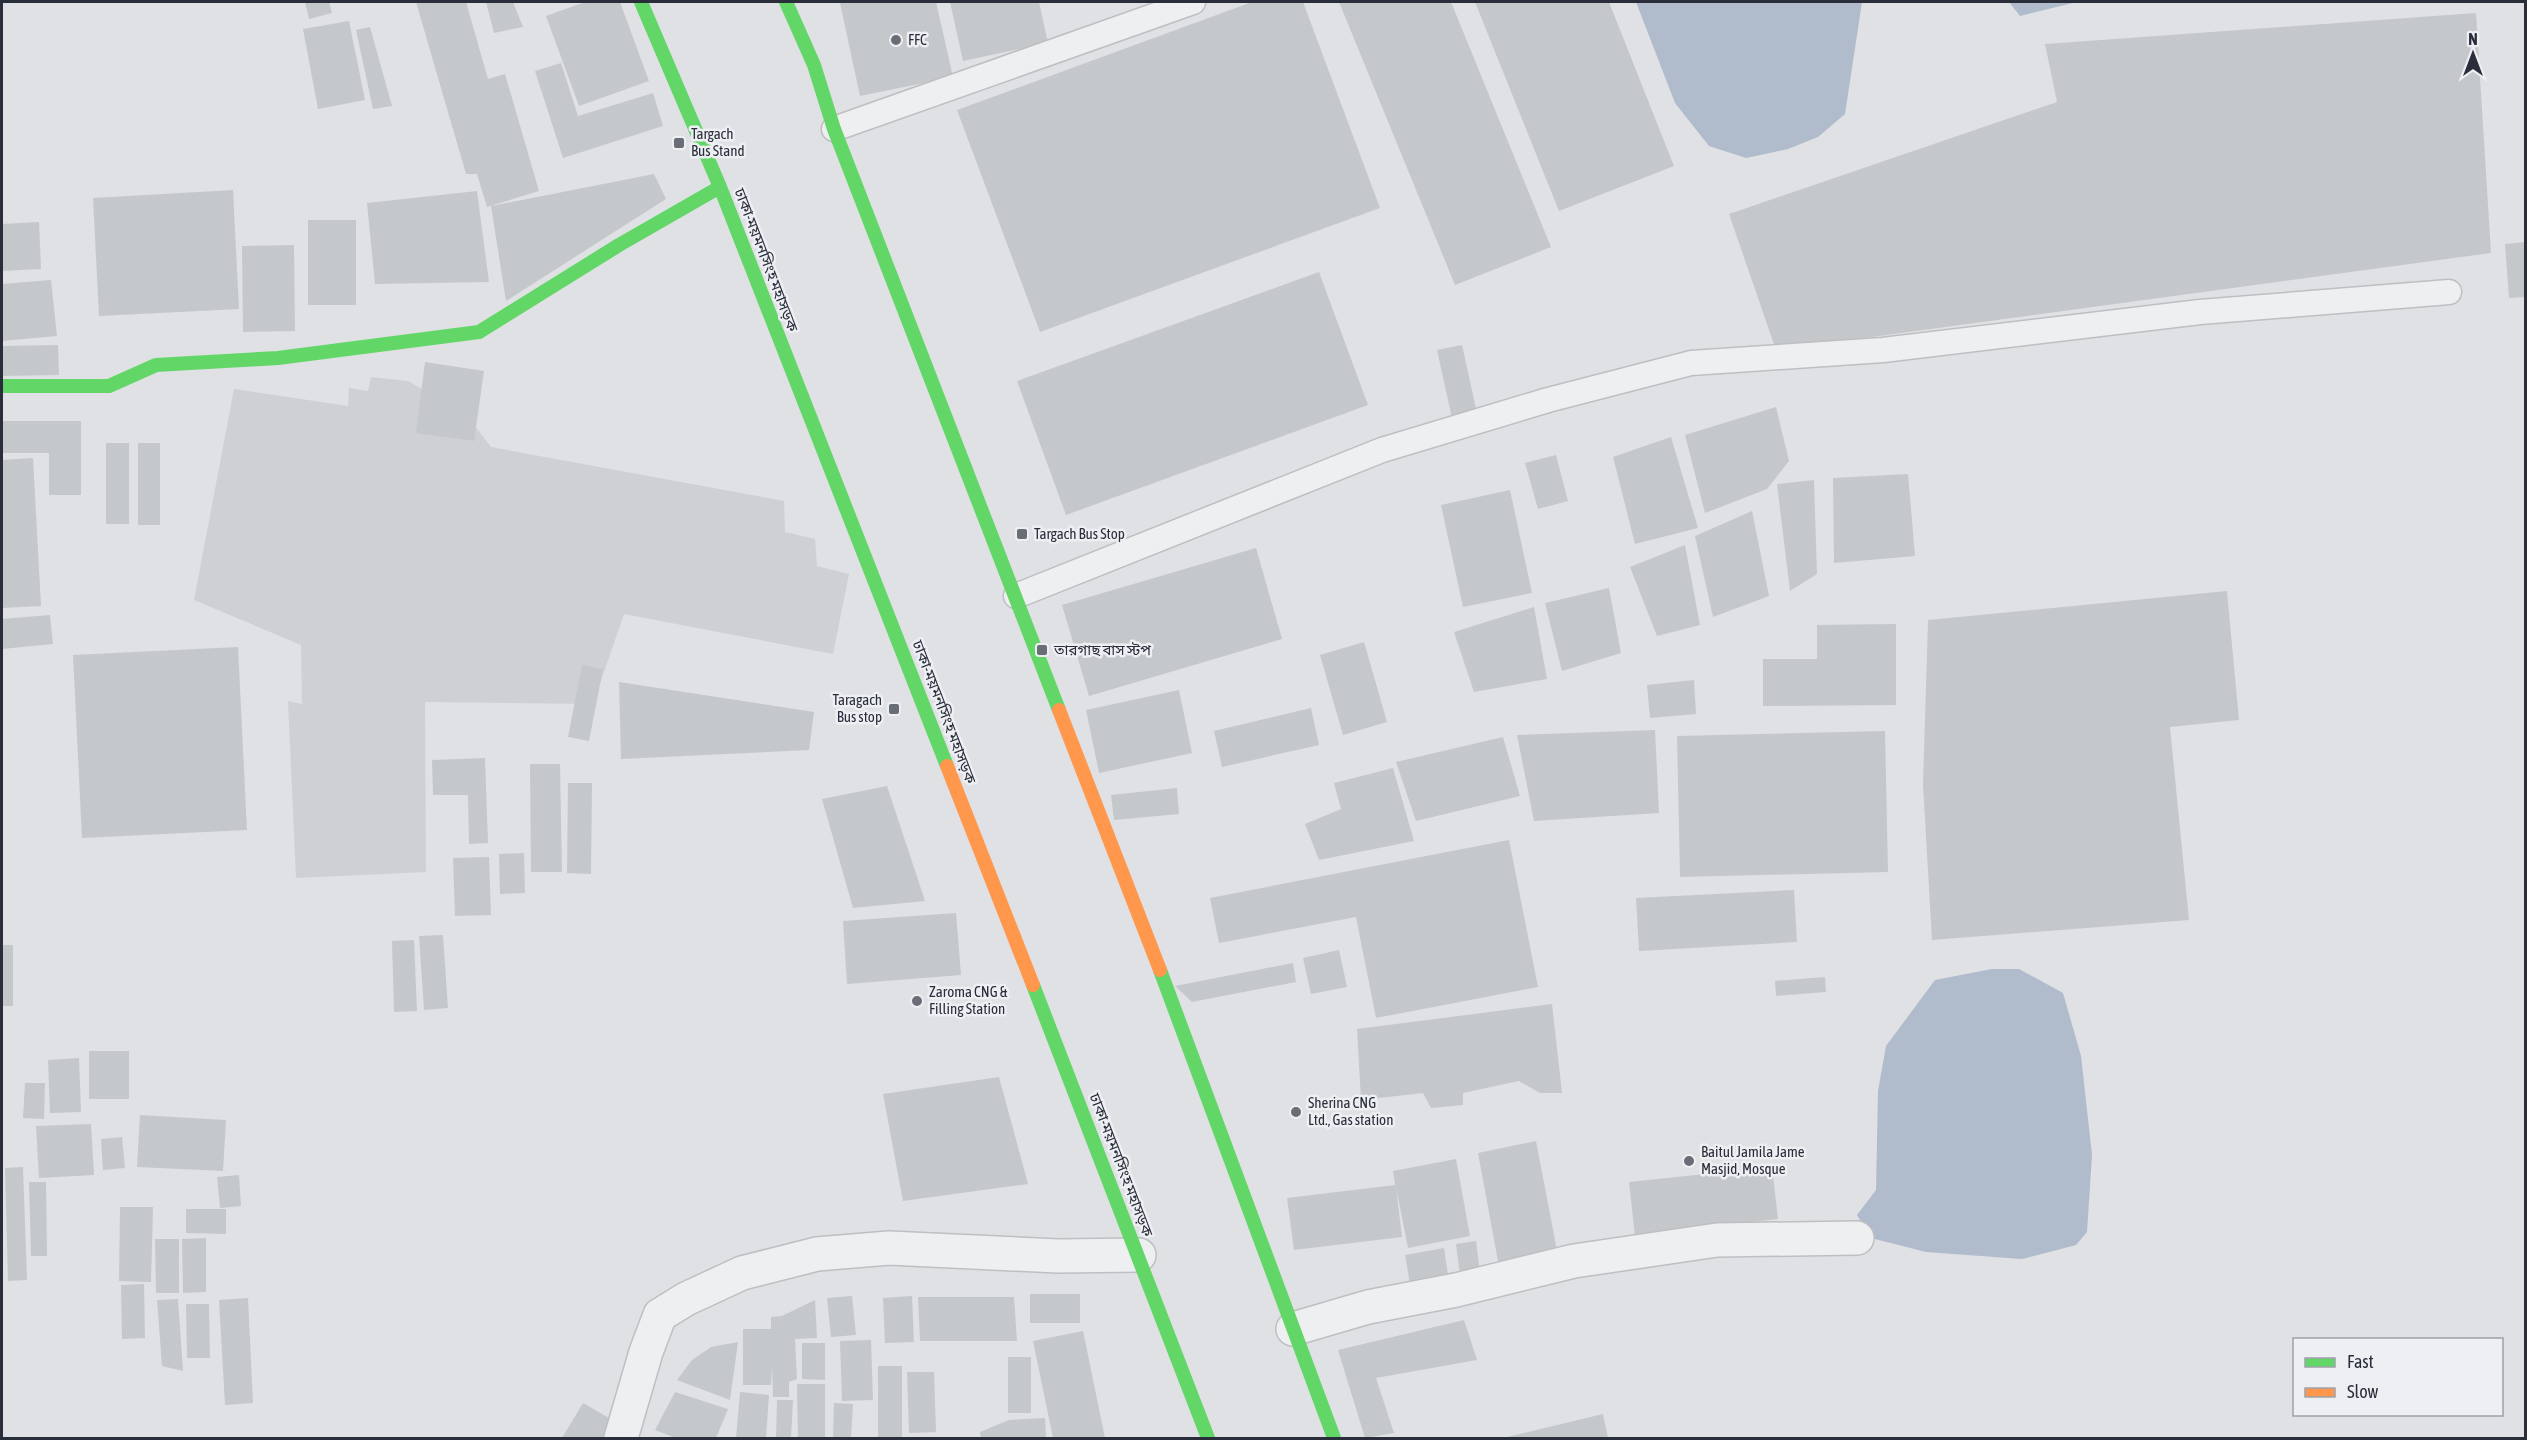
<svg xmlns="http://www.w3.org/2000/svg" width="2527" height="1440" font-family="'Asap Condensed','Noto Sans Bengali',sans-serif">
	<rect width="100%" height="100%" fill="#dfe1e4"/>
	<path fill="#ced0d6" d="M371 377 408 381 466 414 491 447 784 501 785 532 815 539 817 566 849 574 833 654 624 614 593 704 425 702 426 872 296 878 288 701 302 704 301 645 194 600 234 389 348 406 349 388 368 391Z"/>
	<path fill="#b0bbcc" d="M1636 2H1862L1845 114 1818 137 1788 149 1746 158 1709 146 1675 103Z
		M2009 2H2077L2020 16Z
		M1992 969H2019L2063 993 2081 1056 2092 1155 2087 1232 2076 1245 2022 1259 1926 1252 1871 1238 1857 1215 1876 1190 1878 1091 1886 1046 1935 980Z"/>
	<path fill="#c5c8cb" d="M305 2H329L332 13 309 19Z
		M416 2H466L488 79 505 74 539 191 487 207 477 174H466Z
		M486 2H513L523 27 494 33Z
		M585 2H620L649 81 579 106 546 16Z
		M850 2H936L953 77 860 96 840 3Z
		M950 2H1039L1048 43 963 61Z
		M1252 2H1303L1380 208 1040 332 957 110Z
		M1339 2H1451L1551 247 1455 285Z
		M1475 2H1609L1674 166 1559 211Z
		M2476 13 2491 253 1776 350 1729 214 2057 102 2045 44Z
		M349 21 365 100 318 109 303 29Z
		M370 27 392 106 373 109 356 30Z
		M561 63 578 116 653 93 663 126 563 158 535 71Z
		M654 174 666 199 506 301 491 206Z
		M233 190 239 309 99 316 93 198Z
		M477 191 489 282 375 284 367 203Z
		M308 220H356V305H308Z
		M39 222 41 269 2 271V224Z
		M2526 242V297L2509 298 2505 244Z
		M294 245 295 331 243 332 242 246Z
		M1319 272 1368 405 1066 515 1017 381Z
		M51 280 57 336 2 341V284Z
		M58 345 59 375 2 376V346Z
		M1462 345 1478 418 1453 423 1437 350Z
		M425 362 484 371 474 441 416 433Z
		M1776 407 1789 461 1767 489 1705 513 1685 435Z
		M2 421H81V495H49V453H2Z
		M1671 437 1698 528 1635 544 1613 457Z
		M106 443H129V524H106Z
		M138 443H160V525H138Z
		M1556 455 1568 501 1538 509 1525 463Z
		M33 458 41 606 2 608V460Z
		M1908 474 1915 556 1834 563 1833 478Z
		M1814 480 1817 574 1790 591 1777 484Z
		M1510 490 1532 593 1463 607 1441 505Z
		M1752 511 1769 596 1713 617 1695 536Z
		M1685 545 1700 625 1657 636 1630 567Z
		M1256 548 1282 639 1089 696 1062 605Z
		M1609 588 1621 653 1562 671 1545 603Z
		M2227 591 2239 720 2170 727 2189 920 1932 940 1923 785 1928 620Z
		M1534 607 1547 679 1474 692 1454 632Z
		M50 615 53 644 2 649V619Z
		M1896 624V705L1763 706V659H1817V625Z
		M1364 642 1387 722 1343 735 1320 655Z
		M238 647 247 830 82 838 73 655Z
		M582 665 603 669 589 741 568 737Z
		M1694 680 1696 714 1650 718 1647 685Z
		M619 682 814 712 809 750 621 759Z
		M1179 690 1192 753 1099 773 1086 710Z
		M1311 708 1319 745 1222 767 1214 731Z
		M1655 730 1659 813 1534 821 1517 735Z
		M1885 731 1888 872 1680 877 1677 736Z
		M1503 737 1520 796 1416 821 1396 762Z
		M485 758 488 843 469 844 468 795H433L432 760Z
		M530 764H560L562 872H531Z
		M1393 768 1414 841 1319 860 1305 824 1341 809 1334 783Z
		M568 783H592L591 874 567 873Z
		M887 786 925 901 853 908 822 799Z
		M1177 788 1179 814 1114 820 1111 795Z
		M1509 840 1538 987 1376 1018 1356 917 1219 943 1210 898Z
		M524 853 525 893 500 894 499 854Z
		M489 857 491 915 455 916 453 858Z
		M1794 890 1797 942 1639 951 1636 898Z
		M956 913 961 975 847 984 843 921Z
		M443 935 448 1008 424 1010 419 936Z
		M414 940 417 1011 394 1012 392 941Z
		M2 945H13V1006H2Z
		M1339 950 1347 987 1311 994 1303 958Z
		M1293 963 1296 982 1192 1002 1175 986Z
		M1825 977 1826 992 1776 996 1775 981Z
		M1552 1004 1562 1093H1540L1519 1081 1463 1093V1105L1431 1108 1423 1093 1361 1100 1357 1029Z
		M89 1051H129V1099H89Z
		M79 1058 81 1112 50 1113 48 1060Z
		M999 1077 1028 1184 903 1201 883 1094Z
		M25 1083H45L44 1119 23 1118Z
		M140 1115 226 1120 223 1171 137 1167Z
		M91 1124 94 1175 39 1178 36 1126Z
		M122 1137 125 1168 103 1170 101 1139Z
		M1536 1141 1559 1261 1500 1272 1478 1153Z
		M1456 1159 1470 1236 1408 1248 1396 1187 1402 1237 1294 1250 1287 1198 1395 1185 1393 1171Z
		M23 1167 27 1280 8 1281 5 1168Z
		M1772 1167 1778 1219 1635 1236 1629 1182Z
		M239 1175 241 1206 220 1208 217 1177Z
		M29 1182H46L47 1256H31Z
		M120 1207H153L151 1282 119 1281Z
		M186 1209H226V1234L186 1233Z
		M206 1238V1292L183 1293 182 1239Z
		M155 1239H179V1293H156Z
		M1476 1241 1481 1281 1461 1283 1456 1244Z
		M1444 1248 1450 1289 1412 1295 1405 1255Z
		M144 1284 145 1338 122 1339 121 1285Z
		M1030 1294H1080V1323H1030Z
		M852 1296 856 1335 831 1337 827 1298Z
		M912 1296 914 1342 885 1343 883 1298Z
		M918 1297H1014L1017 1341H920Z
		M248 1298 253 1403 225 1405 219 1300Z
		M178 1299 183 1371 162 1366 157 1300Z
		M815 1300 817 1338 795 1339 797 1379 789 1382V1397H773L772 1365 771 1385H743V1329H771V1317L782 1316Z
		M186 1304H209L210 1358H187Z
		M1464 1320 1477 1360 1376 1378 1394 1433 1365 1438 1338 1350Z
		M1083 1331 1105 1438H1053L1033 1341Z
		M871 1340 873 1400 842 1401 840 1341Z
		M738 1342 730 1400 677 1380 692 1360 711 1347Z
		M802 1343H825V1380L802 1379Z
		M1008 1357H1031V1413H1008Z
		M878 1366H902V1438H878Z
		M907 1372H934L936 1432 909 1433Z
		M797 1384H825V1438H798Z
		M675 1392 728 1409 716 1438H676L655 1430Z
		M740 1392 769 1395 766 1438H736Z
		M777 1400H793L791 1438H776Z
		M583 1403 616 1422 606 1438H562Z
		M834 1403 853 1404 851 1438H833Z
		M1603 1414 1608 1438H1503Z
		M1045 1418 1046 1438H981L980 1432 1009 1420Z"/>
	<g fill="none" stroke-linecap="round" stroke-linejoin="round">
		<g stroke="#bdbfc2" stroke-width="27">
			<path id="lane" d="M834 129 1193 2
				M1016 596 1382 450 1548 400 1691 363 1883 350 2200 312 2449 292"/>
		</g>
		<g stroke="#bdbfc2" stroke-width="36">
			<path id="street" d="M1293 1329 1368 1307 1456 1290 1574 1261 1717 1240 1857 1238
				M621 1438 646 1352 660 1315 686 1299 742 1273 817 1254 889 1248 1058 1256 1139 1255"/>
		</g>
		<use href="#lane" stroke="#eeeff1" stroke-width="24"/>
		<use href="#street" stroke="#eeeff1" stroke-width="33"/>
		<path stroke="#63d668" stroke-width="14" d="M641 2 720 187 947 766
			M786 2 814 65 834 129 1059 710
			M2 386H109L156 365 278 358 479 332 619 245 720 187
			M1160 970 1334 1438
			M1033 985 1208 1438"/>
		<path stroke="#ff974d" stroke-width="14" d="M1059 710 1160 970
			M947 766 1033 985"/>
	</g>
	<g fill="#696d76" stroke="#edeff3" stroke-width="2">
		<circle cx="896" cy="40" r="6"/>
		<rect x="673" y="137" width="12" height="12" rx="3"/>
		<rect x="1016" y="528" width="12" height="12" rx="3"/>
		<rect x="1036" y="644" width="12" height="12" rx="3"/>
		<rect x="888" y="703" width="12" height="12" rx="3"/>
		<circle cx="917" cy="1001" r="6"/>
		<circle cx="1296" cy="1112" r="6"/>
		<circle cx="1689" cy="1161" r="6"/>
	</g>
	<g text-anchor="middle" stroke-width="5" stroke-linejoin="round" paint-order="stroke">
		<g font-size="15" fill="#292e3a" stroke="#edeff3" text-anchor="start">
			<text x="908" y="45">FFC</text>
			<text x="691" y="139">Targach<tspan x="691" dy="17">Bus Stand</tspan></text>
			<text x="1034" y="539">Targach Bus Stop</text>
			<text x="1054" y="655">তারগাছ বাস স্টপ</text>
			<text x="882" y="705" text-anchor="end">Taragach<tspan x="882" dy="17">Bus stop</tspan></text>
			<text x="929" y="997">Zaroma CNG &amp;<tspan x="929" dy="17">Filling Station</tspan></text>
			<text x="1308" y="1108">Sherina CNG<tspan x="1308" dy="17">Ltd., Gas station</tspan></text>
			<text x="1701" y="1157">Baitul Jamila Jame<tspan x="1701" dy="17">Masjid, Mosque</tspan></text>
		</g>
		<g font-size="15" fill="#292e3a" stroke="#edeff3">
			<text transform="translate(766 260) rotate(69)" y="5">ঢাকা-ময়মনসিংহ মহাসড়ক</text>
			<text transform="translate(944 712) rotate(69)" y="5">ঢাকা-ময়মনসিংহ মহাসড়ক</text>
			<text transform="translate(1121 1165) rotate(69)" y="5">ঢাকা-ময়মনসিংহ মহাসড়ক</text>
		</g>
	</g>
	<rect width="2527" height="1440" fill="none" stroke="#292e3a" stroke-width="6"/>
	<rect x="2293" y="1338" width="210" height="78" fill="#edeff3" stroke="#9fa2a9" stroke-width="1.5"/>
	<rect x="2305" y="1358" width="30" height="9" fill="#63d668" stroke="#9fa2a9" stroke-width="1.5"/>
	<text x="2347" y="1368" font-size="18" fill="#292e3a">Fast</text>
	<rect x="2305" y="1388" width="30" height="9" fill="#ff974d" stroke="#9fa2a9" stroke-width="1.5"/>
	<text x="2347" y="1398" font-size="18" fill="#292e3a">Slow</text>
	<g transform="translate(2473 54)" stroke="#edeff3" stroke-width="4.5" paint-order="stroke">
	<path d="M0-4.5L10 22L0 15L-10 22Z" fill="#292e3a"/>
	<text y="-9" font-size="16" font-weight="bold" text-anchor="middle" fill="#292e3a">N</text>
	</g>
</svg>
